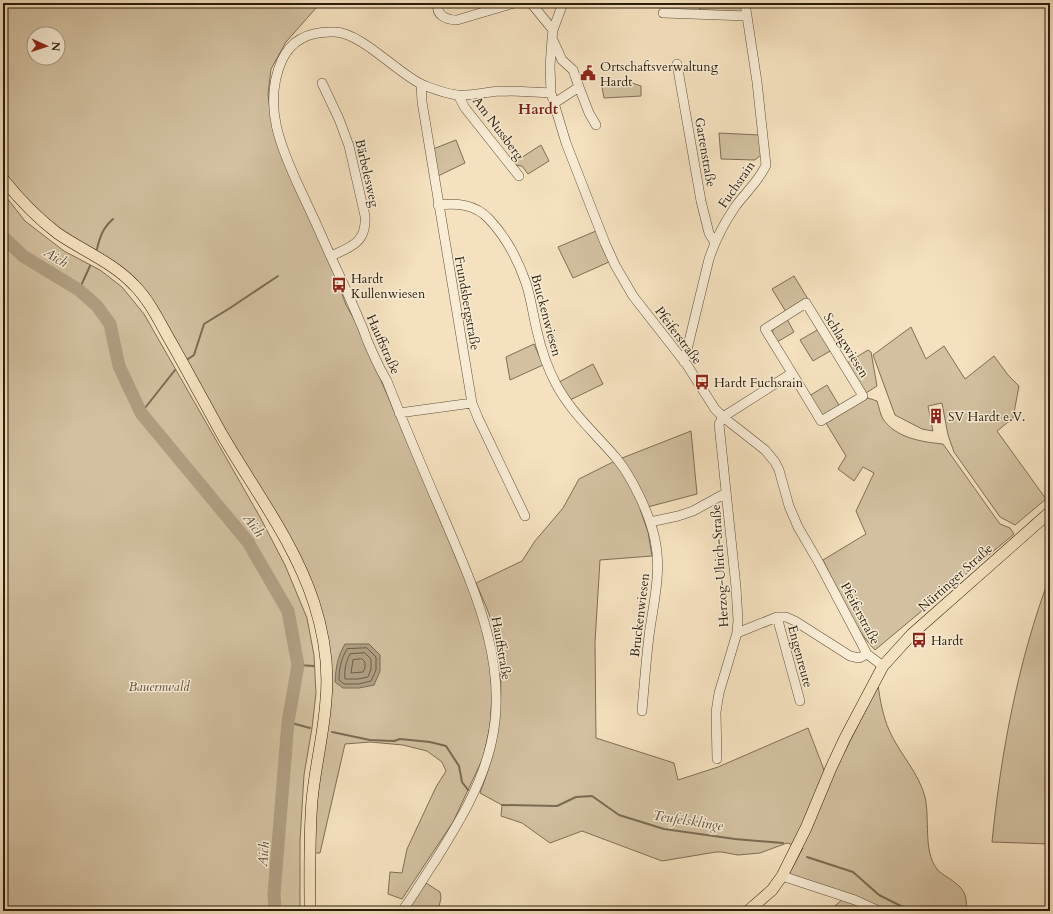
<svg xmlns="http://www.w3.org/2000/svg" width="1053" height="914" font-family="Cardo,serif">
	<rect width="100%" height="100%" fill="#f5e1bf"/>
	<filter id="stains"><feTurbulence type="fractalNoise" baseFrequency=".005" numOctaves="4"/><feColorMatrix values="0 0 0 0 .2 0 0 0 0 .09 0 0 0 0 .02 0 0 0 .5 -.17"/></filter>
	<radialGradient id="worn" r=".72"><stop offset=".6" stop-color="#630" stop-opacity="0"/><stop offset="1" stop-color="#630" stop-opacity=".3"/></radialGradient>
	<path fill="#d2c0a0" stroke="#7e6e56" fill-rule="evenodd" d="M3 3H312L316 8 286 42 271 69 268 94 271 118 333 269 346 305 358 326 471 593 485 635 490 662 492 694 490 726 483 758 453 822 402 899 388 894 390 872 402 873 407 849 436 787 446 771 442 762 427 751 403 745 370 742 345 744 320 853H315V820L320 763 323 625 237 453 162 317 98 253 46 220 12 185 3 172ZM34 34H58V58H34Z
		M699 3H741L743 12 700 10Z
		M601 82H629L641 86V96L604 98Z
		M719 133 759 135 761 155 755 160 721 159Z
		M456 140 465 163 438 176 433 149Z
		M541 145 549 161 528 174 522 166 514 165 513 163Z
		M3 193 25 221 64 251 100 270 122 287 144 314 260 517 285 565 307 618 314 655 316 693 312 728 304 775 300 841V911H3Z
		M596 231 609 262 573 278 558 247Z
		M794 276 808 299 786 312 772 289Z
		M787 319 794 332 777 342C768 328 774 327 787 319Z
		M911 327 926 359 944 346 965 379 994 356 1008 375 1019 386 1013 418 997 431 1046 499 1015 525 1000 517 954 452 948 435 942 403 928 406 933 431 922 429 895 415 873 355Z
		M819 329 832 350 813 361 800 340Z
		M534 344 543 365 510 380 506 357Z
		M868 350 871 352 877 386 866 393 847 363Z
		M593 364 603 384 570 400 559 382Z
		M827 385 840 407 824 415 821 414 809 396Z
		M868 398 877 401C879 407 880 414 883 419 896 438 922 442 943 444L1000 524 1010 528 1014 534 875 650C854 629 837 588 823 560L866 534 856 511 874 473 863 467 854 481 838 469 846 456 826 423Z
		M691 431 697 494 640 509 648 532 652 556 600 560 595 642 596 738 674 763 678 780 718 767 808 728 829 783 878 685C880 700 883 716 889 730 899 753 919 773 925 797 930 819 923 851 937 869 939 872 944 875 947 877 962 887 968 892 966 911H880L789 874 803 848 787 843 760 853 738 855 722 852H716L662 861 582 831 550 843 522 823 501 816 502 805 480 793C502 737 509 673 489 614 485 603 480 593 476 583L522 561 535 541 563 508 579 479 617 460Z
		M1050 576V844L992 842C1001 752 1018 661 1050 576Z
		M426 883 440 892 441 898 438 911H407Z
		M844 898 870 911H829Z"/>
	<path fill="#b09e82" stroke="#7a6a52" d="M345 644H369L380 655V671L374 685 359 688H343L335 682C336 667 337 658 345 644Z"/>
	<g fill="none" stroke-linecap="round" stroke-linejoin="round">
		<path stroke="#6c5d46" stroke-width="1" d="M367 648 376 657V670L371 681 359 684H344L339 680C339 669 341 659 347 649Z
			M365 653 371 659V669L368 677 358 679H345C344 670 346 661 350 654Z
			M362 659 365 662V668L363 672 351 673 353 660Z"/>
		<path stroke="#7a6a52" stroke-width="2" d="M97 249C100 236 103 228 113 219
			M79 290 90 266
			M188 359 194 355 204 324 230 308 278 276
			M141 413 175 370
			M298 665 314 666
			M288 722 310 728
			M332 732 370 740 394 741 400 739 430 742 446 746 459 766 462 782 468 790
			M502 805 557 806 576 797 592 796 619 815 664 829 735 839 783 843
			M807 857 853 872 879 895 911 911"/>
		<path stroke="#b09e82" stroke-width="13" d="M3 237 23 256 79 290 97 306 110 324 119 366 141 413 248 542 288 611 298 665 288 722 274 894 275 911"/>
		<g stroke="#5c4d38" stroke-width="10">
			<path id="minor" d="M439 3C434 15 447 20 457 20L514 3
				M531 3 553 30
				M563 3 553 30 552 39 550 66 551 93 566 143 605 243 615 265 633 296 687 365 715 409 723 417 765 450 775 462 779 470 789 506 798 527 819 563 867 654 883 666
				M663 13 747 16
				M553 40 562 60 573 70 579 87 553 104
				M677 64 701 201 709 233 715 243
				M322 83 339 119 349 146 365 216C367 242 351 247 331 256
				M421 84 422 102 472 403 478 418 525 516
				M579 87 589 113 596 125
				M458 95 465 108 519 176
				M438 205C457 203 475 204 489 219 506 237 518 260 526 283 531 298 533 315 537 331 541 349 547 367 556 384 572 414 596 434 617 459 633 479 650 515 655 540 662 572 653 605 649 636 646 661 644 686 642 711
				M1050 350V352
				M684 362 709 259C715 241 724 223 735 207 745 193 759 181 766 165L757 82 745 3
				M399 413 472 403
				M650 522 678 516 693 511 726 493
				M777 617 800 701
				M737 633 777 617H786L795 621 850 656 859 658 867 654
				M717 759 716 712 719 693 737 633 738 620 736 587 719 424 723 417 792 373 765 329 806 303 863 396 821 421 792 373
				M782 876 855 900 879 911
				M402 911C414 895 424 877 435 861 458 824 481 787 491 744 510 665 474 589 444 518 424 472 405 427 387 381 379 368 373 354 367 340 365 334 363 328 360 322 351 300 341 279 331 257 321 234 311 212 300 189 281 148 262 105 282 60 292 38 312 31 335 32 362 33 398 74 423 85 434 89 446 94 457 95 471 96 486 92 499 91 516 91 534 92 551 93"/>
		</g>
		<g stroke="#291c0b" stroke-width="12">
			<path id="major" d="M3 179C19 199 36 217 57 233 83 251 112 262 134 285 150 301 160 323 171 342 188 372 204 402 220 431 252 487 294 541 314 603 324 634 329 667 326 699 324 733 315 767 312 800 309 837 310 874 310 911
				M748 911 772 890 782 876 806 828 831 768 845 738 883 666 912 634 1050 512"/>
		</g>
		<use href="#minor" stroke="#f8ecd5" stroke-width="9"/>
		<use href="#major" stroke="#f5e1bf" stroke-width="11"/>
	</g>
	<defs>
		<g id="civic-bare" transform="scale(1.2)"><path d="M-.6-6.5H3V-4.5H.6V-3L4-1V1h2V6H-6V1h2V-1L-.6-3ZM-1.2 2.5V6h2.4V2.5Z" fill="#8f2418" stroke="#f8ecd5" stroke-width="2.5" paint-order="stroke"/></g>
		<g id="bus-bare" transform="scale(1.2)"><path d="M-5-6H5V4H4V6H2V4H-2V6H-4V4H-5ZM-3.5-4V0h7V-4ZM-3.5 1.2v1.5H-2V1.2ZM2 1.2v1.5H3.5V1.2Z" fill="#8f2418" stroke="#f8ecd5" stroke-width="2.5" paint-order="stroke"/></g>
		<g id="building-bare" transform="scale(1.2)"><path d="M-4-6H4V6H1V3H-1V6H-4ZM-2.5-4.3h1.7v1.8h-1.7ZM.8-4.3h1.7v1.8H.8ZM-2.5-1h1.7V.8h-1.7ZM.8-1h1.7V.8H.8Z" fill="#8f2418" stroke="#f8ecd5" stroke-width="2.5" paint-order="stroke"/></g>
	</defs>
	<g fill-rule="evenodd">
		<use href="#civic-bare" x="588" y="73"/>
		<use href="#bus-bare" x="339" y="285"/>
		<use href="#bus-bare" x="702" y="382"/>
		<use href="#building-bare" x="936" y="416"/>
		<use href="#bus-bare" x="919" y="640"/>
	</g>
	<g text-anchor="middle" stroke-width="3" stroke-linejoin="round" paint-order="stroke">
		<g font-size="13" fill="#291c0b" stroke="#f8ecd5" text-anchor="start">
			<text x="600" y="71">Ortschaftsverwaltung<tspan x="600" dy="15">Hardt</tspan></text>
			<text x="351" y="283">Hardt<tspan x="351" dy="15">Kullenwiesen</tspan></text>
			<text x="714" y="387">Hardt Fuchsrain</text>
			<text x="948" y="421">SV Hardt e.V.</text>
			<text x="931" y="645">Hardt</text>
		</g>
		<g font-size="13" fill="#291c0b" stroke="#f8ecd5">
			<text transform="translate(499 128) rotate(53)" y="5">Am Nussberg</text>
			<text transform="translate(706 152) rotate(80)" y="5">Gartenstraße</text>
			<text transform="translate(368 173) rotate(77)" y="5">Bärbelesweg</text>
			<text transform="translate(736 184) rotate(-55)" y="5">Fuchsrain</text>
			<text transform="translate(468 303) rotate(80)" y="5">Frundsbergstraße</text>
			<text transform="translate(547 315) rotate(75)" y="5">Bruckenwiesen</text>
			<text transform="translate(679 335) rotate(53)" y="5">Pfeiferstraße</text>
			<text transform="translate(384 344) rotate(66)" y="5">Hauffstraße</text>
			<text transform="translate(847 345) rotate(58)" y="5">Schlagwiesen</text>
			<text transform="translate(719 566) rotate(-94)" y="5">Herzog-Ulrich-Straße</text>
			<text transform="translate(955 577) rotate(-42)" y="5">Nürtinger Straße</text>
			<text transform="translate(861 613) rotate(62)" y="5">Pfeiferstraße</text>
			<text transform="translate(639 615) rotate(-83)" y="5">Bruckenwiesen</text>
			<text transform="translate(502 648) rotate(80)" y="5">Hauffstraße</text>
			<text transform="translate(801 656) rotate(75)" y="5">Engenreute</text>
		</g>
		<g font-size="13" font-style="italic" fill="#5c4d38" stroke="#f8ecd5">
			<text x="159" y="691">Bauernwald</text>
		</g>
		<g font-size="14" font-style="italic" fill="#5f503b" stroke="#f8ecd5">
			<text transform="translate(56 257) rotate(31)" y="5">Aich</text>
			<text transform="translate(254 525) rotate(53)" y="5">Aich</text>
			<text transform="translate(688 820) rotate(9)" y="5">Teufelsklinge</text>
			<text transform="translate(263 854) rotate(-86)" y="5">Aich</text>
		</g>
		<g font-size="15" font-weight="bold" fill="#7a1f14" stroke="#f8ecd5">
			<text x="538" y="114">Hardt</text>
		</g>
	</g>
	<rect width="1053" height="914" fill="none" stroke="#f5e1bf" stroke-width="16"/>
	<rect x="4" y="4" width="1045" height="906" fill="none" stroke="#291c0b" stroke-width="2"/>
	<rect x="8" y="8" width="1037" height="898" fill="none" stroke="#291c0b"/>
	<g transform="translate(46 46) rotate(93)"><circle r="19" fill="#f8ecd5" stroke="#a59984"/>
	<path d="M0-3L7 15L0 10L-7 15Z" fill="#8f2418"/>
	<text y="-6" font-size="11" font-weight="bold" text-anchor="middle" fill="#291c0b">N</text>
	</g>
	<rect width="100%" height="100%" filter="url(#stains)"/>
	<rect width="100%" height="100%" fill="url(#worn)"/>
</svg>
